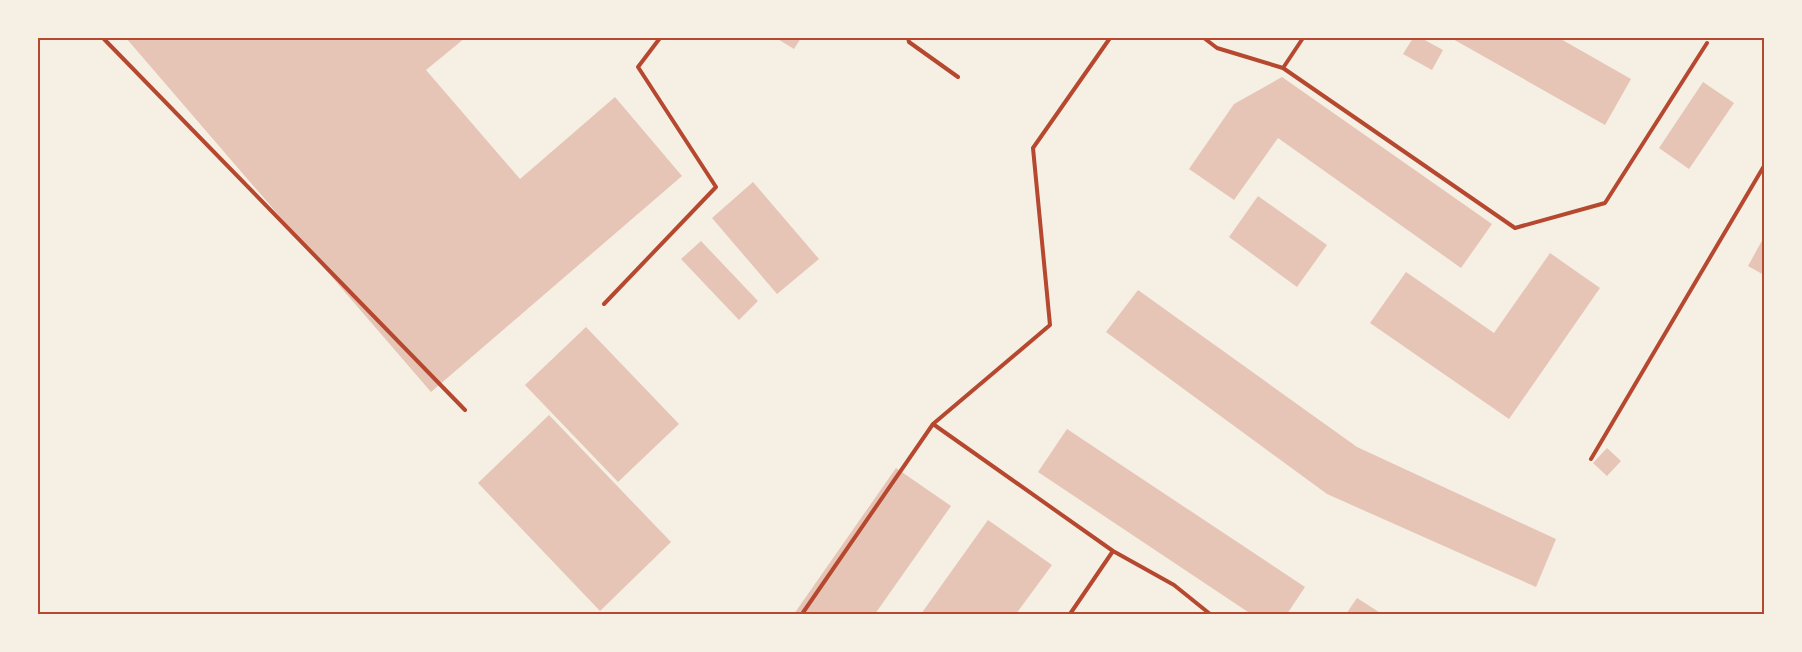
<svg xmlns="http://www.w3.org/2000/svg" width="1802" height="652" font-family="Inter,sans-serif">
	<rect width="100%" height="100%" fill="#f6efe4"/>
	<path fill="#e6c5b7" d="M126 38H465L426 70 520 179 615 97 682 176 431 392Z
		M776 38H801L794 49Z
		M1413 38H1421L1443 50 1432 70 1403 54Z
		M1451 38H1559L1631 79 1605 125Z
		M1282 77 1492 224 1461 268 1278 138 1234 200 1189 169 1234 104Z
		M1703 82 1734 103 1689 169 1659 148Z
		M753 182 819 259 777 294 712 218Z
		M1258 196 1327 245 1297 287 1229 237Z
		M1764 237V275L1748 266Z
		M701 241 758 301 739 320 681 259Z
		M1550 253 1600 288 1509 419 1370 323 1406 272 1494 333Z
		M1138 290 1357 447 1556 539 1536 587 1327 494 1106 332Z
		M586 327 679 424 618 482 525 385Z
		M549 415 671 542 600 611 478 483Z
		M1067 429 1305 587 1287 614H1251L1038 472Z
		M1607 448 1621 461 1607 476 1593 463Z
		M896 468 951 506 875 614H794Z
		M988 520 1052 565 1016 614H921Z
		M1357 598 1382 614H1346Z"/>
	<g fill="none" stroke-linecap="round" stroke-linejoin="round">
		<path stroke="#b5482f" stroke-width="4" d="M103 38 465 410
			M908 38 909 42 958 77
			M1204 38 1217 48 1283 68 1515 228 1605 203 1707 43
			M1283 68 1303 38
			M604 304 716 187 638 67 660 38
			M933 424 1113 551 1174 585 1210 614
			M1591 459 1764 166
			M802 614 933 424 1050 325 1033 148 1110 38
			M1070 614 1113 551"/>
	</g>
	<rect width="1802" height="652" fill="none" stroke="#f6efe4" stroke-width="78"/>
	<rect x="39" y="39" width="1724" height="574" fill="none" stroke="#b5482f" stroke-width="2"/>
</svg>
